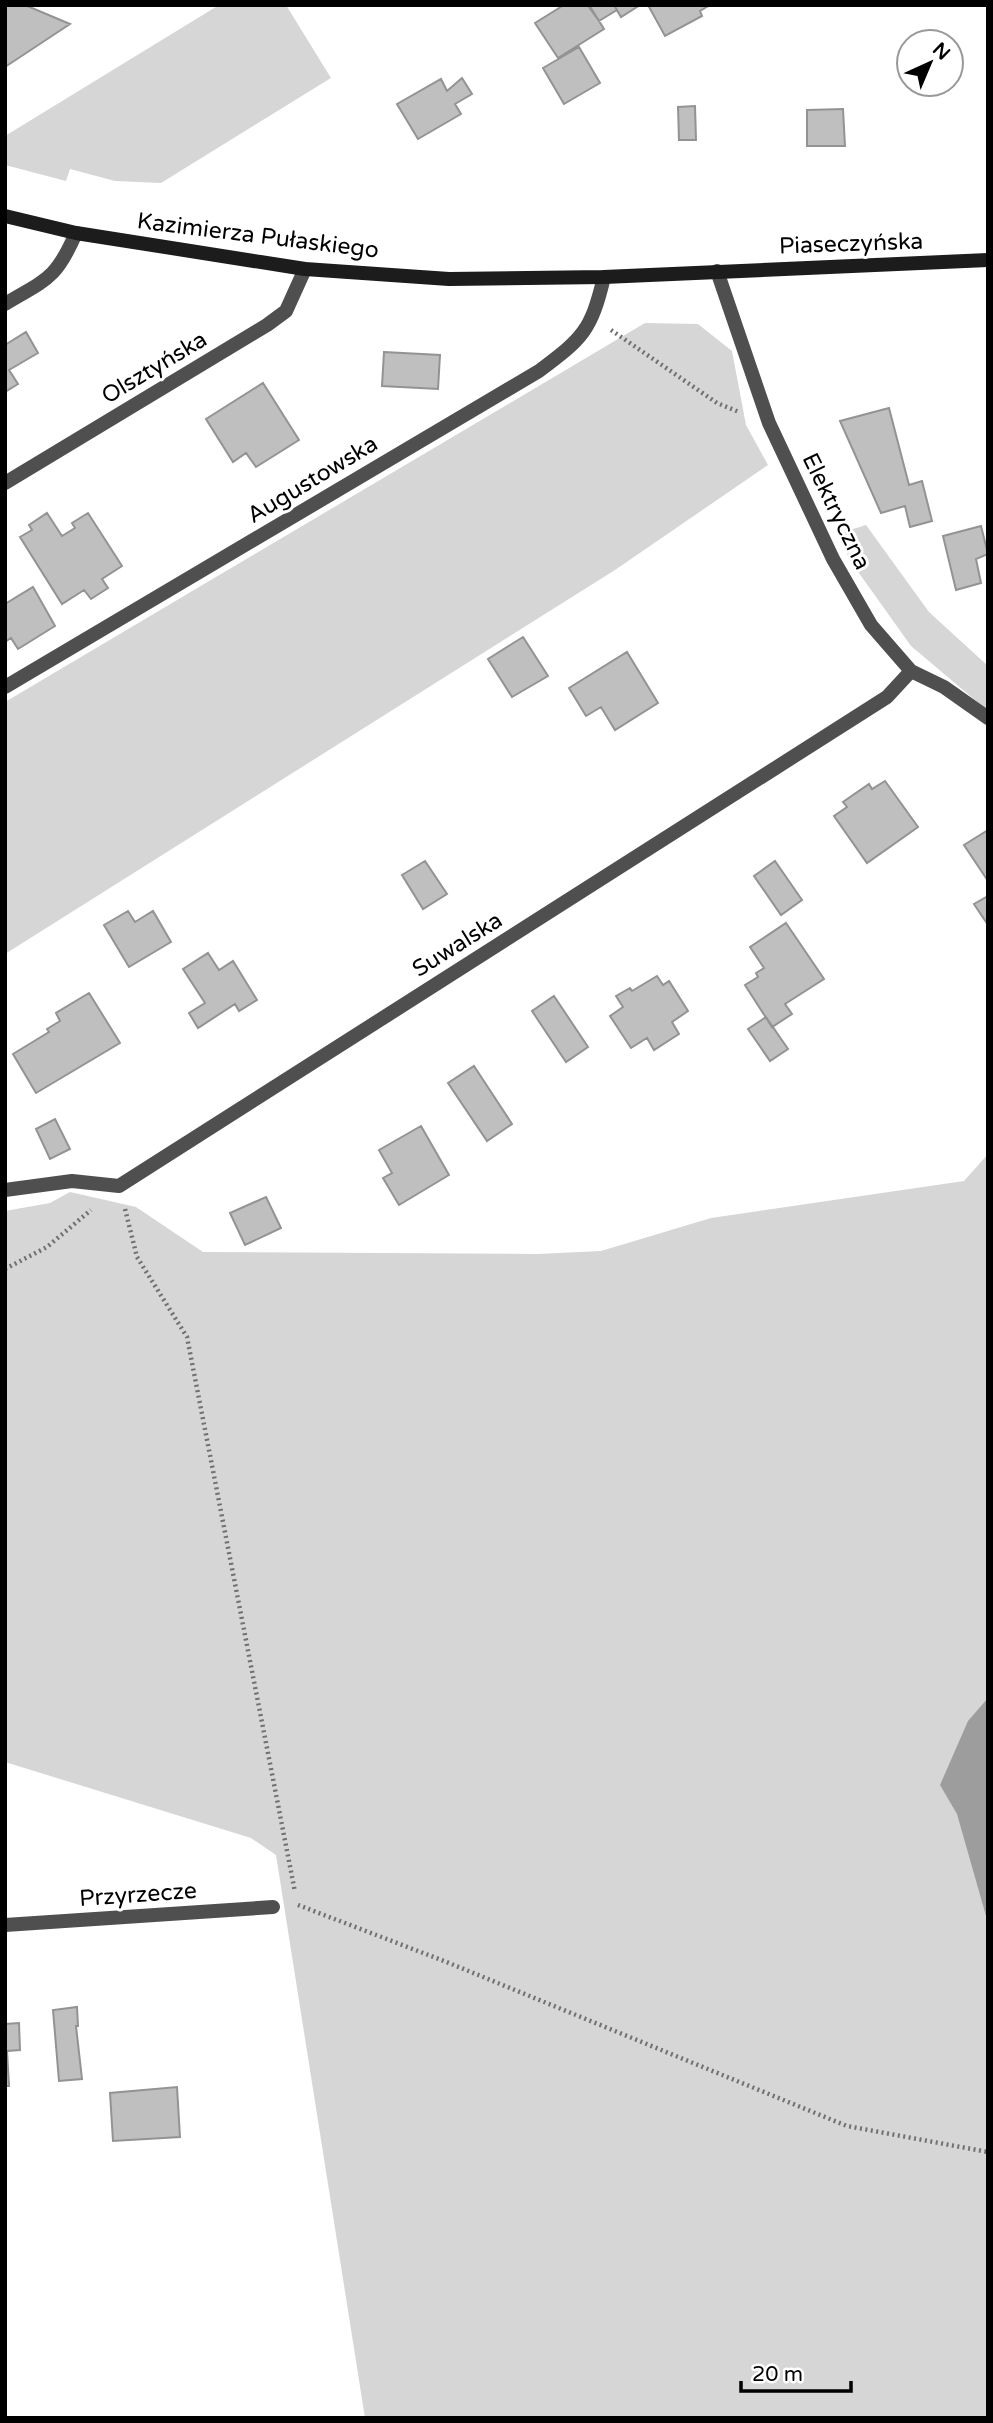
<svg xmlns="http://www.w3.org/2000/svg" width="993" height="2423" font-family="'Varela Round',sans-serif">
	<rect width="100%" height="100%" fill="#fff"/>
	<path fill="#d6d6d6" d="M219 5H286L331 78 161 183 115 181 70 169 66 181 5 165V136Z
		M645 323 698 324 732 351 746 425 768 465 615 570 5 954V702Z
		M866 525 929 612 988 666V711L911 646 849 559 840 533Z
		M988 1154V2418H365L276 1855 251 1838 5 1762V1211L50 1203 70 1192 136 1207 203 1252 538 1254 601 1251 711 1218 964 1181Z"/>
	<path fill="#9d9d9d" d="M988 1698V1923L957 1814 940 1785 968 1721Z"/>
	<path fill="#bfbfbf" stroke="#939393" stroke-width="2" d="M5 5H25L70 24 5 67Z
		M564 5H589L604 29 558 58 535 23Z
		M592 5H614L617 10 599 21 589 7Z
		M614 5H640L621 17Z
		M648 5H710L700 11 702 16 665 36Z
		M579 47 600 83 564 104 543 68Z
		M462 78 472 94 455 104 461 114 418 139 397 104 441 79 447 91Z
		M695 106 696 140H679L678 107Z
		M843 109 845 146H807V110Z
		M26 332 38 353 9 370 18 384 5 392V345Z
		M384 352 440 355 438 389 382 386Z
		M263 383 299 440 256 467 246 453 233 462 206 419Z
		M889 408 909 485 922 481 932 521 910 527 905 506 881 513 840 421Z
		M47 513 62 536 75 528 72 523 88 513 122 566 102 579 108 588 91 599 84 590 62 604 20 537 32 530 29 525Z
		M981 526 988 554 976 559 981 583 956 590 943 536Z
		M33 587 55 626 18 649 11 638 5 642V604Z
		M523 637 548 676 512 697 488 659Z
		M627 652 658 703 615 730 601 707 586 716 569 688Z
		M885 781 918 827 867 863 834 816 847 807 843 802 869 784 872 789Z
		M988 830V881L964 845Z
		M425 861 447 894 423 909 402 875Z
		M775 861 802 900 781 915 754 876Z
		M988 896V925L974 904Z
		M128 911 135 922 153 911 171 942 129 967 104 925Z
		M786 923 824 979 785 1004 792 1014 772 1027 745 985 758 977 756 973 764 968 750 947Z
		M208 953 219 970 233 961 257 1000 239 1011 235 1004 198 1028 189 1013 205 1003 183 969Z
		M657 976 663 985 669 981 688 1011 672 1022 679 1034 654 1050 647 1038 631 1048 610 1016 623 1007 616 996 630 988 632 991Z
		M89 993 120 1043 36 1093 13 1054 49 1032 47 1029 60 1021 56 1013Z
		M554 996 588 1047 566 1062 532 1011Z
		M766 1017 788 1049 770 1061 748 1029Z
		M474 1066 512 1124 487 1141 448 1083Z
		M55 1119 70 1149 50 1159 36 1129Z
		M421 1126 449 1175 399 1205 383 1178 392 1173 379 1150Z
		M266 1197 281 1228 245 1245 230 1213Z
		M77 2007 78 2026H76L82 2079 59 2081 53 2010Z
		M19 2023 20 2050 7 2051 9 2086H5V2024Z
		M177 2087 180 2137 113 2141 110 2093Z"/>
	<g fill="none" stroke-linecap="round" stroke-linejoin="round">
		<path stroke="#717171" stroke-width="4.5" stroke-dasharray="2 3.5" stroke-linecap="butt" d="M611 330 717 403 739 412
			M125 1209 137 1257 187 1337 295 1892
			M5 1269 47 1247 91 1210
			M298 1905 444 1961 847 2126 988 2152"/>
		<path stroke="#4f4f4f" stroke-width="14" d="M717 271 769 423 833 559 871 625 911 671 944 687 988 718
			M5 304C47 279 56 279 76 233
			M5 483 267 325 286 311 305 269
			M5 687 539 371C583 338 591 331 604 277
			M5 1190 72 1181 119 1186 887 697 911 671
			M5 1925 273 1907"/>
		<path stroke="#1c1c1c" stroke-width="14" d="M5 216 76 233 305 269 449 279 604 277 988 260"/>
	</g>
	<g text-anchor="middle" stroke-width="6" stroke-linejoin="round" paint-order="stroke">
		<g font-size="23" fill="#000" stroke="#fff">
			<text transform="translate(258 235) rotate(7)" y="8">Kazimierza Pułaskiego</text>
			<text transform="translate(851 243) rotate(-2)" y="8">Piaseczyńska</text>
			<text transform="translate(154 367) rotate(-31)" y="8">Olsztyńska</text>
			<text transform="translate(312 479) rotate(-31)" y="8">Augustowska</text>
			<text transform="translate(837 511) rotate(64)" y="8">Elektryczna</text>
			<text transform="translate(457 944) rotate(-32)" y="8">Suwalska</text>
			<text transform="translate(138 1894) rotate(-4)" y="8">Przyrzecze</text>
		</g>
	</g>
	<rect width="993" height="2423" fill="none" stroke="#000000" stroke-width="14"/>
	<g transform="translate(930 63) rotate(44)"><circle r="33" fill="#ffffff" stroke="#999999" stroke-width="2"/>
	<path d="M0-5L12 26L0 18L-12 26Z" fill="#000000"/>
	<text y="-10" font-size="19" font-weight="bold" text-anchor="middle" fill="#000000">N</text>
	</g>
	<path d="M741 2381v10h110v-10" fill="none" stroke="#000000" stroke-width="3.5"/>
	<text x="752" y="2381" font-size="21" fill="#000000" stroke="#ffffff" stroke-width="5" paint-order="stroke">20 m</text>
</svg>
